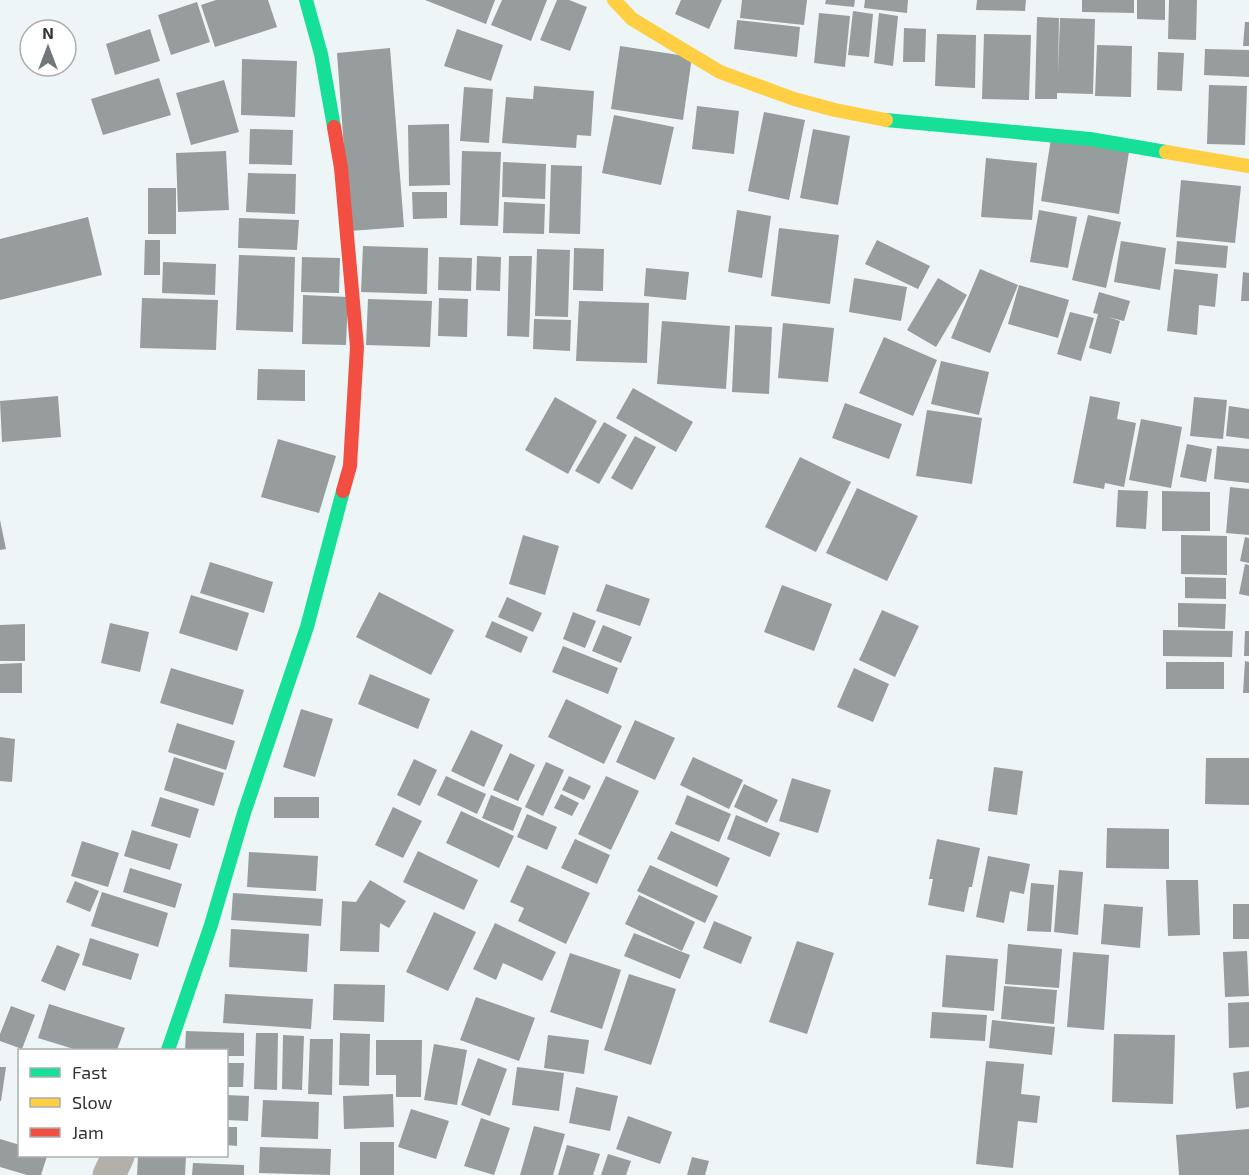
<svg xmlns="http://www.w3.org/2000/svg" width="1249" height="1175" font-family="'Exo 2',sans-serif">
	<rect width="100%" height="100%" fill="#eef5f7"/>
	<path fill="#979c9d" d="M216 0H268L277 27 215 47 201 5Z
		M425 0H495L486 24Z
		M502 0H547L531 41 491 25Z
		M557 0H569L587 7 570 51 540 40Z
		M681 0H722L709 29 675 14Z
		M742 0H807L804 25 740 18Z
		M826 0H855L854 7 825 4Z
		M865 0H908L907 13 864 8Z
		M977 0H1026L1025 11 976 10Z
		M1082 0H1134V13L1082 12Z
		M1137 0H1165V20L1137 19Z
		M1169 0H1197L1196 40 1168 39Z
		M197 2 210 42 171 55 158 15Z
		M853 11 873 14 869 57 848 55Z
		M819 13 850 16 845 67 814 63Z
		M879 13 898 16 893 66 874 63Z
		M1037 17 1059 18 1058 74 1060 18 1095 19 1093 94 1057 93V99H1035Z
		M737 20 800 27 797 57 734 49Z
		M1245 22H1249V46H1243Z
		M904 28 926 29 925 62H903Z
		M150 29 160 61 115 75 106 44Z
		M457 29 503 45 491 81 444 66Z
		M937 34 976 35 975 88 935 86Z
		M984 34 1031 35 1029 100 982 99Z
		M1097 45 1132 46 1131 97 1095 96Z
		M620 46 692 57 683 120 611 109Z
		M390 48 404 227 350 231 337 53Z
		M1205 49 1249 50V77L1204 75Z
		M1158 52 1184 53 1182 91 1157 90Z
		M242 59 297 61 295 117 241 115Z
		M159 78 171 115 103 135 91 99Z
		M224 80 239 132 191 145 176 93Z
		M1209 85 1247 86 1245 145 1207 144Z
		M534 86 594 91 591 136 577 135 576 148 502 143 506 97 533 99Z
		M464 87 493 89 489 143 460 141Z
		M697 106 739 111 734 154 692 149Z
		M764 112 805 120 789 200 748 191Z
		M614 115 674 127 661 185 602 173Z
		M449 124 450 185 409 186 408 125Z
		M250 129 293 130 292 165 249 164Z
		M813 129 850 136 838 205 800 198Z
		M1051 139 1129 152 1119 214 1041 201Z
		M226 151 229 210 178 212 176 153Z
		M462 151 501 152 498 226 460 225Z
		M986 158 1037 163 1032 220 981 217Z
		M503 162 546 164 545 199 502 197Z
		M551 165 582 166 580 234 549 233Z
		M248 173 296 174 295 214 246 212Z
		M1181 180 1241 186 1235 243 1176 237Z
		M148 188H176V234H148Z
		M412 192H447V218L413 219Z
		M504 202 545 204 544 234 503 233Z
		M737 210 771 216 762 278 728 272Z
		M1039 210 1077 217 1068 268 1030 262Z
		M1088 215 1121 222 1106 288 1072 280Z
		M88 217 102 275 0 300V239Z
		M239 218 299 220 297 250 238 248Z
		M779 228 839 235 830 304 771 296Z
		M145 240H160V275H144Z
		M877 240 930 266 918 289 865 264Z
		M1121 241 1166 248 1160 290 1114 282Z
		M1177 241 1228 246 1226 268 1175 264Z
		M363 246 428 248 427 294 361 292Z
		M574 248 604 249 603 291 573 290Z
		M537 249 570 250 568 317 535 316Z
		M239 255 295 257 293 332 236 330Z
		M477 256 501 257 500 291 476 290Z
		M509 256H532L529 337 507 336Z
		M302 257 340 258 339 293 301 292Z
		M439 257 472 258 471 291 438 290Z
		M163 262 216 264 215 295 162 293Z
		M646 268 689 272 686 300 644 296Z
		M980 269 1018 285 990 353 951 338Z
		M1174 269 1218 274 1215 307 1199 305 1197 335 1167 331Z
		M1243 272 1249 273V301H1241Z
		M854 278 907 287 901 321 849 312Z
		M938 278 967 295 936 347 907 330Z
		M1019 285 1069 300 1058 338 1008 324Z
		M1099 292 1130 301 1124 321 1108 317 1120 321 1111 354 1089 348 1098 314 1093 313Z
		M303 295 348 297 346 345 302 344Z
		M142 298 218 300 216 350 140 348Z
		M439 298 468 299 467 337 438 336Z
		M368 299 432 301 430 347 366 345Z
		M579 301 649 303 647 363 576 361Z
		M1070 312 1094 318 1081 361 1057 354Z
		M534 319 571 320 570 351 533 349Z
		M662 321 730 326 726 389 657 384Z
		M783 323 834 328 828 382 778 378Z
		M735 325 772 327 769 394 732 392Z
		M884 337 937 360 913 416 859 393Z
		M941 361 989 372 979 415 931 404Z
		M258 369 305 370V401L257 400Z
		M633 388 693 422 676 452 616 418Z
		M58 396 61 437 2 442 0 401Z
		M1090 396 1120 402 1117 419 1136 423 1124 487 1105 483 1104 489 1073 483Z
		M555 397 597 421 568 474 525 450Z
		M1194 397 1227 400 1223 439 1190 436Z
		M845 403 902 424 889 459 832 438Z
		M1229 406 1249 409V439L1226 436Z
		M927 410 982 418 972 484 916 476Z
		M1141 419 1182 427 1171 488 1129 480Z
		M604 422 627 435 599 484 575 471Z
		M635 436 656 447 632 490 611 478Z
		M278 439 336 456 319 513 261 497Z
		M1187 444 1212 449 1206 482 1180 477Z
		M1217 446 1249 449V483L1214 479Z
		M800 457 851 482 816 552 765 527Z
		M1230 487 1249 489V535L1226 533Z
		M857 488 918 516 887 581 826 553Z
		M1118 490 1148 491 1146 529 1116 527Z
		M1162 491 1210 492V531H1162Z
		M0 520 6 549 0 550Z
		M523 535 559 546 545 595 509 584Z
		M1181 535 1227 536V575L1181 574Z
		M1245 537 1249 538V563L1240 561Z
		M210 562 273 582 264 613 200 593Z
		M1245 564 1249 565V596L1239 594Z
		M1185 577 1226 578V599L1185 598Z
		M606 584 650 599 640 626 596 611Z
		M782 585 832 604 814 651 764 632Z
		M379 592 454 630 431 675 356 637Z
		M191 595 249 613 237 651 179 633Z
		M507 597 542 613 533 632 498 617Z
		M1178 603 1226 604 1225 629 1178 627Z
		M882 610 919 626 895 677 859 660Z
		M573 612 596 621 585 648 563 639Z
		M492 621 528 637 521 653 485 637Z
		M110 623 149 632 140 672 101 663Z
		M25 624V661H0V625Z
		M603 625 632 637 621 663 592 651Z
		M1163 630 1233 631 1232 657 1163 656Z
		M1245 631H1249V656H1244Z
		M563 646 618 668 608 694 552 672Z
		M1245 661 1249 662V693H1243Z
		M1166 662H1224V689H1166Z
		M22 663V693H0V664Z
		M171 668 244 690 233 725 160 703Z
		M854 668 889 684 873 722 837 707Z
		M370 674 430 699 418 729 358 704Z
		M566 699 622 726 604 764 548 737Z
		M301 709 333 719 315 777 283 767Z
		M635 720 675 738 655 780 616 762Z
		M177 723 235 741 226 770 168 752Z
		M471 730 503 745 484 787 451 771Z
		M0 737 15 739 12 782 0 781Z
		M510 753 535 765 518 801 493 790Z
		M174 757 224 773 214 806 164 790Z
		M693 757 743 780 729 809 680 785Z
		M1206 758H1249V805L1205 804Z
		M414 759 437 770 420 806 397 795Z
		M546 762 564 770 543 816 525 807Z
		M994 767 1023 771 1017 815 988 811Z
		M446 776 486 794 477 814 437 795Z
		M569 776 591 786 584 800 562 790Z
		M606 776 639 791 611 850 578 834Z
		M792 778 831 790 818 833 779 821Z
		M744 784 778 800 767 823 734 807Z
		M561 794 579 803 572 816 554 808Z
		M491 795 522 808 513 831 482 818Z
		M687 795 731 814 719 842 675 824Z
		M160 797 199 809 190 838 151 826Z
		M274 797H319V818H274Z
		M393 807 422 821 403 858 375 845Z
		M461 811 514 836 499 868 446 843Z
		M527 814 557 827 547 850 517 837Z
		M736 815 780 833 770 857 727 839Z
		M1107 828 1169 829V869L1106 868Z
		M132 830 178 844 170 870 124 856Z
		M671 831 730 858 717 887 657 859Z
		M575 839 610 855 597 884 561 868Z
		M937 839 980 848 972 887H969L964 912 928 905 933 879H929Z
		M82 841 119 853 108 887 71 876Z
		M418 851 478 880 464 910 403 882Z
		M249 852 318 856 316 891 247 887Z
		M988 856 1030 864 1024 894 1010 891 1004 923 976 917Z
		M527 865 590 893 566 944 518 921 524 908 510 902Z
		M650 865 718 896 705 923 637 891Z
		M130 868 182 884 175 908 123 892Z
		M1059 870 1083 872 1078 935 1054 932Z
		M370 880 406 901 389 928 380 923 379 952 340 951 342 901 356 902Z
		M1166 880H1198L1200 935 1168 936Z
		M75 881 99 891 90 912 66 902Z
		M1031 883 1054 885 1051 932 1027 931Z
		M102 892 168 913 158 947 91 926Z
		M233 893 323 899 321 926 231 920Z
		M639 895 695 922 682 951 625 924Z
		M1104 904 1143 907 1140 948 1101 944Z
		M1233 904H1249V939H1233Z
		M434 912 476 932 448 991 406 972Z
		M714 921 752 937 741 964 703 948Z
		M495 923 556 952 542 981 503 963 496 980 473 969Z
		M231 929 309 934 307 972 229 967Z
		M634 933 690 955 680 979 624 956Z
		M90 938 139 954 131 980 82 965Z
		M797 941 834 953 807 1034 769 1022Z
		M1008 944 1062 949 1059 988 1005 984Z
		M57 945 80 954 65 991 41 981Z
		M1247 951 1249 996 1225 997 1223 952Z
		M1073 952 1109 955 1104 1030 1067 1027Z
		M570 953 621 970 602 1029 550 1012Z
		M946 955 998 959 994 1011 942 1007Z
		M629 974 676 989 651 1065 604 1050Z
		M334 984 385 985 384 1022 333 1020Z
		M1004 986 1057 990 1054 1024 1001 1019Z
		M225 994 313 999 311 1029 223 1023Z
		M476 997 535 1018 519 1061 460 1040Z
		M1249 1002V1047L1229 1048 1228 1003Z
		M49 1004 125 1028 117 1050H77L38 1038Z
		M11 1006 35 1015 22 1049 0 1041V1034Z
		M932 1012 987 1015 985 1041 930 1038Z
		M992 1020 1055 1027 1052 1055 989 1048Z
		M186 1031 244 1033V1056H226V1050H185Z
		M256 1033H278L277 1090 254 1089Z
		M340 1033 370 1034 369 1086 339 1085Z
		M1114 1034 1175 1035 1173 1104 1112 1102Z
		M283 1035 304 1036 302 1090 282 1089Z
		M548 1035 589 1040 584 1074 544 1068Z
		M310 1039H333L332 1095 308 1094Z
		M376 1040H422L421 1097H396V1075H376Z
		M434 1044 467 1050 457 1105 424 1100Z
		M478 1058 507 1069 490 1116 461 1105Z
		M986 1061 1024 1064 1021 1094 1040 1096 1037 1123 1018 1121 1013 1168 976 1164Z
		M226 1063H244L243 1087H226Z
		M0 1067H6L1 1101H0Z
		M517 1067 564 1073 559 1111 512 1105Z
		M1249 1071V1107L1236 1109 1233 1073Z
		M576 1087 618 1096 610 1131 569 1123Z
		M393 1094 394 1127 344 1129 343 1096Z
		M226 1095 249 1096 248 1121 226 1120Z
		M263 1100 319 1102 318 1139 261 1137Z
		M411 1109 449 1121 436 1159 398 1147Z
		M628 1116 672 1132 660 1164 616 1149Z
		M481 1118 510 1128 494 1175 464 1166Z
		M534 1126 565 1134 553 1175H520Z
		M226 1127H237V1146L226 1145Z
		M1249 1129V1175H1179L1176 1135Z
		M0 1139 20 1145V1156H47L41 1175H27L0 1167Z
		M360 1142H394V1175H360Z
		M567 1145 600 1154 593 1175H558Z
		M260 1147 331 1149 330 1175 259 1173Z
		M608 1154 631 1161 626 1175H601Z
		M138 1156H186L185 1175H137Z
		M692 1157 709 1161 705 1175H687Z
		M193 1163 244 1165V1175H192Z"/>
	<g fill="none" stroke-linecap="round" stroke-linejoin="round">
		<path stroke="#b2b0a9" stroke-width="33" d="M109 1175 118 1156"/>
		<path stroke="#16e098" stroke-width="14" d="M306 0 321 54 334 127
			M886 120 1090 139 1166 152
			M168 1050 211 925 244 813 307 627 343 491"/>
		<path stroke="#ffcf43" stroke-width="14" d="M614 0 632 19 720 72 794 99 835 110 886 120
			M1166 152 1249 166"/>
		<path stroke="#f24e42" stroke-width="14" d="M334 127 341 168 357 347 350 466 343 491"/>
	</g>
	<rect x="18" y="1049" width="210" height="108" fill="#ffffff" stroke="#acaeaf" stroke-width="1.5"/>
	<rect x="30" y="1068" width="30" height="9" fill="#16e098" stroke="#acaeaf" stroke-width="1.5"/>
	<text x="72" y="1079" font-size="18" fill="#303436">Fast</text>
	<rect x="30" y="1098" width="30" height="9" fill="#ffcf43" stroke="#acaeaf" stroke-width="1.5"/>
	<text x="72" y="1109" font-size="18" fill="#303436">Slow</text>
	<rect x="30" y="1128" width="30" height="9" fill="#f24e42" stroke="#acaeaf" stroke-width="1.5"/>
	<text x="72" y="1139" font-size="18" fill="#303436">Jam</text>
	<g transform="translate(48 48)"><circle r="28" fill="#ffffff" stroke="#acaeaf" stroke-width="1.5"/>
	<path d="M0-4.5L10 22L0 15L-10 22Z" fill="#72787a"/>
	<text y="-9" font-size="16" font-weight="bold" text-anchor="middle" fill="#303436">N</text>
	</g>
</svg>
